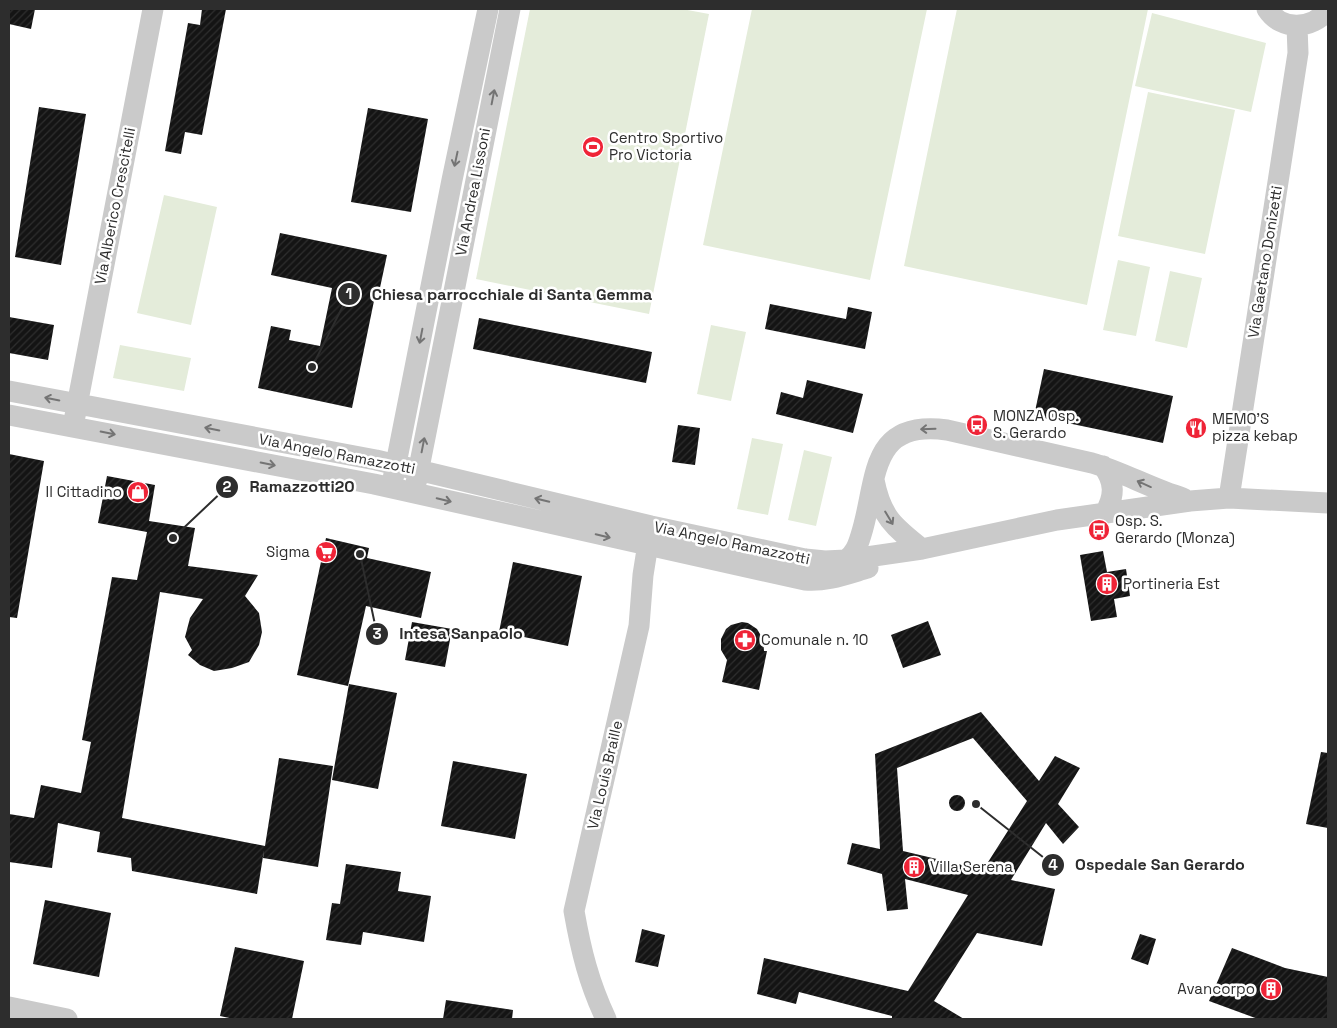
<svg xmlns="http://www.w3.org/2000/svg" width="1337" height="1028" font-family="'Space Grotesk',sans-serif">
	<defs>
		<pattern id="building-hatch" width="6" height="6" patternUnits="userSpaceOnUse" patternTransform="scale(1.25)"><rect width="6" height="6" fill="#141414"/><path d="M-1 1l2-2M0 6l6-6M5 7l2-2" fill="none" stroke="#2e2e2e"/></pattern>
	</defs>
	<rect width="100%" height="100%" fill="#fff"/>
	<path fill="#e4ecda" d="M530 9H682L709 14 649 314 476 279Z
		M752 9H927L870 280 703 245Z
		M957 9H1148L1087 305 904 266Z
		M1152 13 1266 43 1251 112 1135 86Z
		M1148 92 1235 110 1205 254 1118 236Z
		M164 195 217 207 191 325 137 313Z
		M1118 260 1150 267 1136 336 1103 330Z
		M1170 271 1202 278 1187 348 1155 341Z
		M711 325 746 332 731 401 697 394Z
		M120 345 191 358 184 391 113 378Z
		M752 438 783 444 768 515 737 509Z
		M804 450 832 457 816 526 788 520Z"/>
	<path fill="url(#building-hatch)" fill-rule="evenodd" d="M9 9H35L31 29 9 24Z
		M202 9H226L202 135 185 132 181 154 165 151 188 23 200 25Z
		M39 107 86 114 61 265 15 257Z
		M368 108 428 119 411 212 351 202Z
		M280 233 387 255 378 297 375 296 352 408 258 388 271 326 291 330 289 340 320 346 332 288 271 275Z
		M770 304 846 319 848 307 872 312 865 349 765 329Z
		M9 317 54 325 48 360 9 353Z
		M479 318 652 352 646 383 473 349Z
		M1044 369 1173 396 1163 443 1034 416Z
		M807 380 863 394 853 433 776 414 781 392 803 398Z
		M678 425 700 428 695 465 672 462Z
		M9 454 44 461 17 618 9 617Z
		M107 476 155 485 149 521 195 528 188 566 258 575 245 596 259 613 262 632 259 645 249 662 232 668 214 671 200 665 188 655 192 650 185 637 190 618 203 599 160 592 122 818 265 846 279 758 333 766 318 867 263 858 264 850 257 894 132 871 131 858 97 852 100 832 58 823 52 868 9 862V814L34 818 41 785 81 793 91 742 82 740 112 577 137 580 147 532 98 523Z
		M326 538 369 548 367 558 431 572 421 618 366 606 348 686 297 675Z
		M1103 551 1107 572 1126 569 1130 596 1114 599 1117 617 1091 621 1080 555Z
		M513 562 582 576 568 646 499 632Z
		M928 621 941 655 903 668 891 635Z
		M412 622 452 629 445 667 405 660Z
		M742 622 748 623 757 629 763 639 764 651H767L759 690 722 682 727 660 721 650V639L726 629 731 625Z
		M349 684 397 693 378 789 332 780Z
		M981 712 1039 781 1055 756 1080 768 1058 804 1079 827 1063 844 1046 823 1011 880 1055 889 1042 946 977 933 934 1001 964 1019H892V1016L799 992 796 1004 757 994 764 958 908 991 968 895 905 879 908 909 887 911 882 874 847 864 852 843 880 849 875 754ZM973 738 1027 801 983 870 903 851 897 768Z
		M1321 752 1328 753V828L1306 824Z
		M453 761 527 774 515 839 441 826Z
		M949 803a8 8 0 1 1 16 0a8 8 0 1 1-16 0Z
		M346 864 401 872 398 891 431 896 424 942 363 932 361 945 326 940 332 903 340 904Z
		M45 900 111 913 99 977 33 964Z
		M642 929 665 935 658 967 635 962Z
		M1140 934 1156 939 1148 965 1131 959Z
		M235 947 304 961 292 1019H234L220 1016Z
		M1232 948 1285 968 1328 977V1019H1258L1209 1001Z
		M446 1000 513 1010 512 1019H443Z"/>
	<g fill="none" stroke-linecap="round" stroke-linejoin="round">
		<path stroke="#cacaca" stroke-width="21" d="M1267 9C1282 32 1312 29 1328 10
			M9 391 376 460 651 526 805 559 825 561 846 560 922 549 1057 520 1190 501 1229 498 1328 503
			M9 415 374 484 805 580C826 582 847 574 868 568
			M75 416 153 9
			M1103 466C1115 482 1115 496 1105 513
			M393 479 452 180 488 9
			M874 480C881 517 894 527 922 549
			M416 483 510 9
			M1229 498 1298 53 1297 26
			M846 560C855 554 858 545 861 535 878 482 867 419 947 430L1092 463C1123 472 1152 489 1183 498
			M9 1007 67 1019
			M606 1019C589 983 581 951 574 911L639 626 643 575 650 531"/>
	</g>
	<defs><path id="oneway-shaft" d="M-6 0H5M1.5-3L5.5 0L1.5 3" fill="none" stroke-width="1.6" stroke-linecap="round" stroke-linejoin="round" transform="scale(1.25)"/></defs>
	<g stroke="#747474">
		<use href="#oneway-shaft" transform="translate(493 97) rotate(-79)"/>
		<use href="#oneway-shaft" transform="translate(456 159) rotate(102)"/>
		<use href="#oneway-shaft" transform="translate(421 336) rotate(101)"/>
		<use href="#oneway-shaft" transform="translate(52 399) rotate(-169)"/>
		<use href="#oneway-shaft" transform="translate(212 429) rotate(-169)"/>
		<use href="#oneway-shaft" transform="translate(928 429) rotate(178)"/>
		<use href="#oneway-shaft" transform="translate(108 433) rotate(11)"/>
		<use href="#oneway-shaft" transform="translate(423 445) rotate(-79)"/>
		<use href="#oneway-shaft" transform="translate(268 464) rotate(11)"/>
		<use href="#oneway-shaft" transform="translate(1144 484) rotate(-156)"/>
		<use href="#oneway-shaft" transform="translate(444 500) rotate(13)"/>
		<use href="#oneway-shaft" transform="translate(542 500) rotate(-166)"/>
		<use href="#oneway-shaft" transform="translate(889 518) rotate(59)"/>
		<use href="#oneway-shaft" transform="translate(603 536) rotate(13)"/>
	</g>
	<defs>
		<g id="stadium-disc" transform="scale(1.125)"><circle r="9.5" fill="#ef2437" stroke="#fff"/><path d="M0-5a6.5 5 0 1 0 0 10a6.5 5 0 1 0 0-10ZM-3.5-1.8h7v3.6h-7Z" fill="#fff"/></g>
		<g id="bus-disc" transform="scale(1.125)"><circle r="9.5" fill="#ef2437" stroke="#fff"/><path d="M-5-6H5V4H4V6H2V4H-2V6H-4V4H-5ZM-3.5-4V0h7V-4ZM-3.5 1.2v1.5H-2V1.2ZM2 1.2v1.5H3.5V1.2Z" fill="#fff"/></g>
		<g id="restaurant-disc" transform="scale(1.125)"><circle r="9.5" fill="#ef2437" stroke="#fff"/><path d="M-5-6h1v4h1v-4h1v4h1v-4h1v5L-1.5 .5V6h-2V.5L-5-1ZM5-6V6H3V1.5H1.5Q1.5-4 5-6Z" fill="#fff"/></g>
		<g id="shop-disc" transform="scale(1.125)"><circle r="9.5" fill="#ef2437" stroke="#fff"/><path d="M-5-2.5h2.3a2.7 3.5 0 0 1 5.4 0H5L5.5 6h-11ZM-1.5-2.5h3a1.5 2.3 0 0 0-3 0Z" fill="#fff"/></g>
		<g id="supermarket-disc" transform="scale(1.125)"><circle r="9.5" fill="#ef2437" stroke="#fff"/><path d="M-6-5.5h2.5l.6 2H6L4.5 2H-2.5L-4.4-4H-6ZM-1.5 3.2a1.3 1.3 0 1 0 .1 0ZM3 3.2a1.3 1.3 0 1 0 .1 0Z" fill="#fff"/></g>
		<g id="building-disc" transform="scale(1.125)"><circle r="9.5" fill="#ef2437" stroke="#fff"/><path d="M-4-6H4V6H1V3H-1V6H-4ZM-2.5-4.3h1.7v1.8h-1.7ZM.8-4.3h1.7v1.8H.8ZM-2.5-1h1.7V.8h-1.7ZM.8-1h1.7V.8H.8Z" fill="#fff"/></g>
		<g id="pharmacy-disc" transform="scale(1.125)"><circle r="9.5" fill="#ef2437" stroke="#fff"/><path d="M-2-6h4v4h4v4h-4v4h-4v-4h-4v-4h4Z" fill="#fff"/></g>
	</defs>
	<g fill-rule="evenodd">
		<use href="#stadium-disc" x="593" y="147"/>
		<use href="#bus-disc" x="977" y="425"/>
		<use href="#restaurant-disc" x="1196" y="428"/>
		<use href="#shop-disc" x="138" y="492"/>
		<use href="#bus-disc" x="1099" y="530"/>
		<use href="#supermarket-disc" x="326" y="552"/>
		<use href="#building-disc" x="1107" y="584"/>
		<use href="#pharmacy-disc" x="745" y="640"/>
		<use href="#building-disc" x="914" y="867"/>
		<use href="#building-disc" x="1271" y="989"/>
	</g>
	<g text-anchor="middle" stroke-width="5" stroke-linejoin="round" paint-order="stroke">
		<g font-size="15" fill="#2d2d2d" stroke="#fff" text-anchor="start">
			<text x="609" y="143">Centro Sportivo<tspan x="609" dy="17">Pro Victoria</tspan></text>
			<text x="993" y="421">MONZA Osp.<tspan x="993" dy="17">S. Gerardo</tspan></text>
			<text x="1212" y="424">MEMO’S<tspan x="1212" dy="17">pizza kebap</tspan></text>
			<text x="122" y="497" text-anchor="end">Il Cittadino</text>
			<text x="1115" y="526">Osp. S.<tspan x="1115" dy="17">Gerardo (Monza)</tspan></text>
			<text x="310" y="557" text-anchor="end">Sigma</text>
			<text x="1123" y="589">Portineria Est</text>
			<text x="761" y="645">Comunale n. 10</text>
			<text x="930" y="872">Villa Serena</text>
			<text x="1255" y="994" text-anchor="end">Avancorpo</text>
		</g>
		<g font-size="15" fill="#2d2d2d" stroke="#fff">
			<text transform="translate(473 192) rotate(-79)" y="5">Via Andrea Lissoni</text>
			<text transform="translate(115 206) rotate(-79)" y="5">Via Alberico Crescitelli</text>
			<text transform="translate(1265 262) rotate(-81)" y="5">Via Gaetano Donizetti</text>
			<text transform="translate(337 454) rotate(11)" y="5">Via Angelo Ramazzotti</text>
			<text transform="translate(732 543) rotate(12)" y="5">Via Angelo Ramazzotti</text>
			<text transform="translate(605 775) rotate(-77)" y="5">Via Louis Braille</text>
		</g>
	</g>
	<path fill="none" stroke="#2d2d2d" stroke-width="2" d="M312 367L349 294M173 538L227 487M360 554L377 634M976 804L1053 865"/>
	<g fill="#2d2d2d" stroke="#fff" stroke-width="2">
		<circle cx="312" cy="367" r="5"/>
		<circle cx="173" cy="538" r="5"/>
		<circle cx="360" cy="554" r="5"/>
		<circle cx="976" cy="804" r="5"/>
		<circle cx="349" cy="294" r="12"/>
		<circle cx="227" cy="487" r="12"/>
		<circle cx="377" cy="634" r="12"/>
		<circle cx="1053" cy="865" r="12"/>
	</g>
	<g font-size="15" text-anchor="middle" font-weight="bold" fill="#fff">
		<text x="349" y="299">1</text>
		<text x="227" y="492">2</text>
		<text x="377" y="639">3</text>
		<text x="1053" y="870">4</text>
	</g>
	<g font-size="16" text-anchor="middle" font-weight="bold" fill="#2d2d2d" stroke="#fff" stroke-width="5" stroke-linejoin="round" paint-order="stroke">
		<text x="512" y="300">Chiesa parrocchiale di Santa Gemma</text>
		<text x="302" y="492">Ramazzotti20</text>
		<text x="461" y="639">Intesa Sanpaolo</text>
		<text x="1160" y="870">Ospedale San Gerardo</text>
	</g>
	<rect width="1337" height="1028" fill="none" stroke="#2d2d2d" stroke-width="20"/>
</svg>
